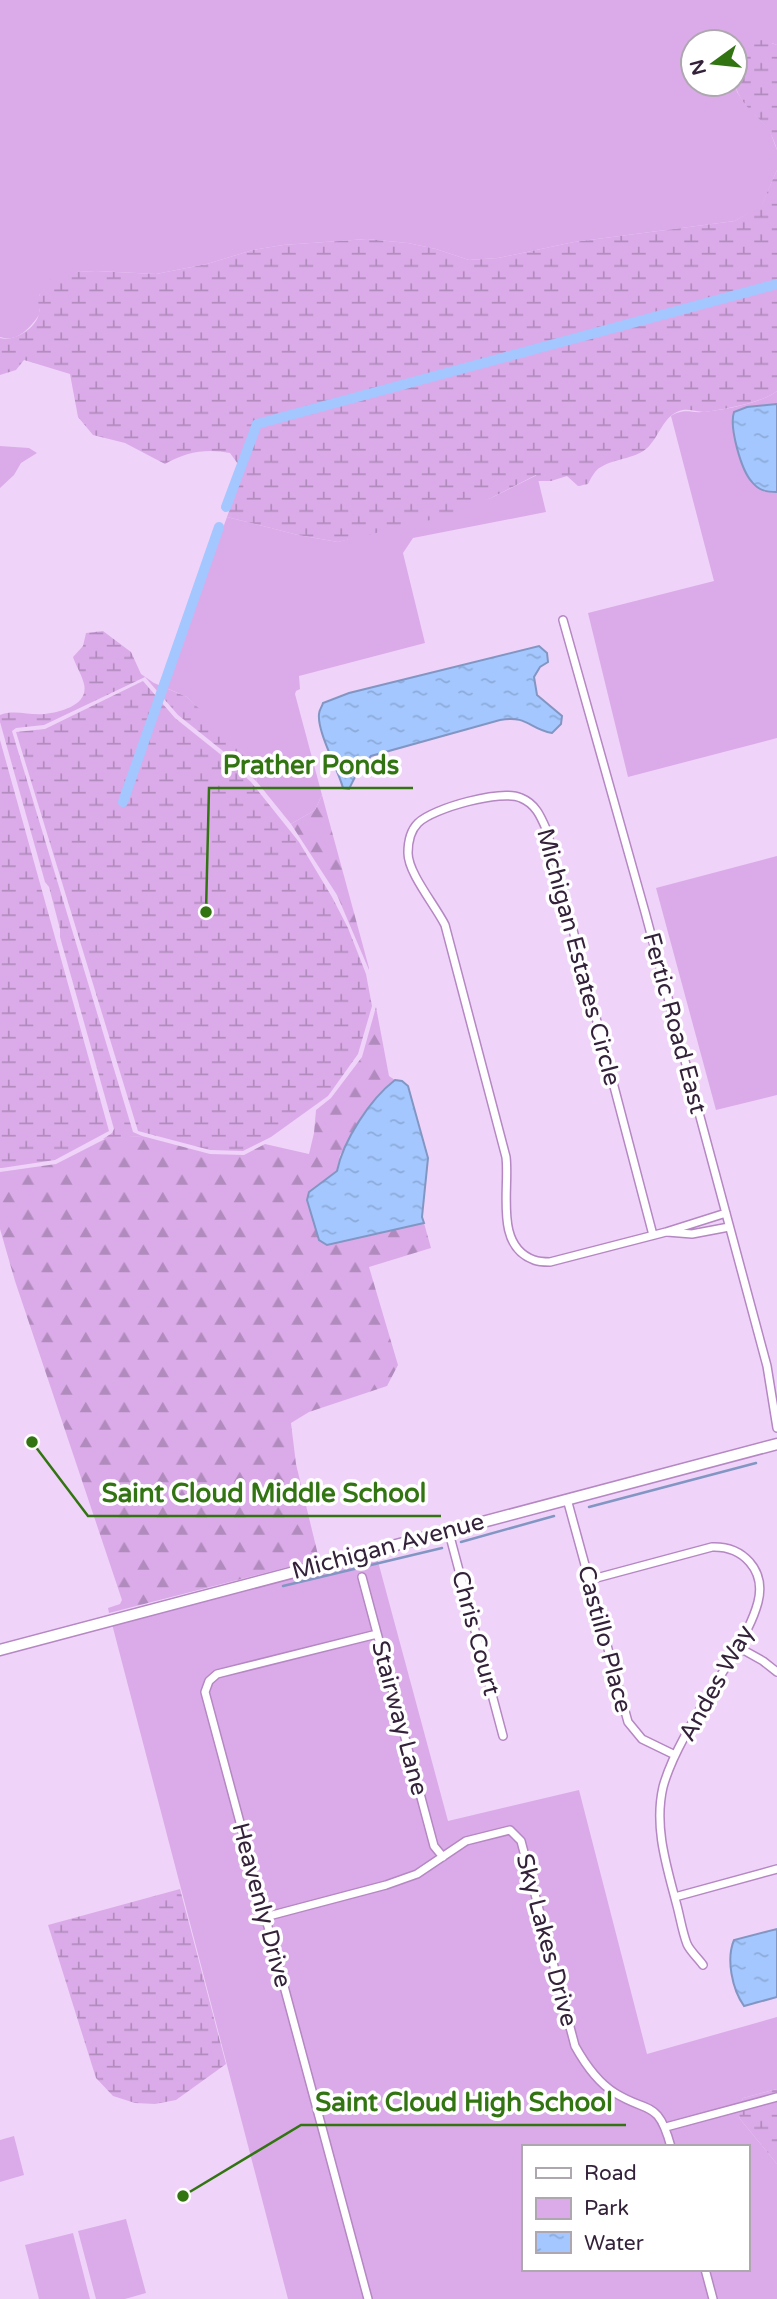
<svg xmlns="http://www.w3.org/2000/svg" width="777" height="2299" font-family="'Varela Round',sans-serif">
	<defs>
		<pattern id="forest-firs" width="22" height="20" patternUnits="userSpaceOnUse" patternTransform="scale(1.75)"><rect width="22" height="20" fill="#dbabe9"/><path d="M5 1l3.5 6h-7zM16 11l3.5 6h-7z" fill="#b28bbe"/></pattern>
		<pattern id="wetland-marsh" width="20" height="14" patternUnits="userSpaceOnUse" patternTransform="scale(1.75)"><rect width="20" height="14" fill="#dbabe9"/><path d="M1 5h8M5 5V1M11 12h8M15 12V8" fill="none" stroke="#b28bbe"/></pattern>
		<pattern id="water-ripples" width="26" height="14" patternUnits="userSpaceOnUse" patternTransform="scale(1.75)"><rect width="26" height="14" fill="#a3c7fe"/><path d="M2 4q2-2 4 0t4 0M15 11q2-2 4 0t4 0" fill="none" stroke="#8dabda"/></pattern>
	</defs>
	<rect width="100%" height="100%" fill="#f0d3f9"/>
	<path fill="#dbabe9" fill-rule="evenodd" d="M0 0H777V45L772 43 738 51 735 60V42H693V84H735V82L737 92 745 104 769 129 777 150V170L762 205 735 221 574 242 498 258 469 260 436 249 408 243 367 239 283 245 253 250 207 264 156 274 97 271 77 272 39 295V315C30 328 17 343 0 337Z
		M777 391V404L747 407 734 412 764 492H777V738L628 777 588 613 714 581 671 416C685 408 689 413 703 412 723 410 762 403 777 391Z
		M0 446 29 448 37 453 21 463 14 475 0 488Z
		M537 475 546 512 413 538 403 553 425 643 299 676 300 689 296 691 295 694 322 795 315 810 291 824 257 782 253 762 187 697 164 687 227 517 298 535 338 542 491 498Z
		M777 856V1095L716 1110 656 888Z
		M376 1554 448 1821 579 1790 647 2054 777 2017V2089L743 2098 738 2109 740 2119 777 2164V2299H288L112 1624ZM523 2147H747V2269H523Z
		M14 2136 24 2175 0 2182V2140Z
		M126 2219 146 2293 125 2299H96L78 2231Z
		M73 2233 90 2299H39L25 2245Z"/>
	<path fill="url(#forest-firs)" d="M322 795 369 968V970L337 895 291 824 315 810Z
		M376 1007 389 1076 395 1080 387 1086 340 1155 337 1171 307 1201 319 1240 327 1245 424 1223 431 1248 369 1267 398 1365 387 1386 309 1412 291 1423 296 1464 319 1559 109 1613 108 1608 120 1604 122 1600 15 1281 0 1229V1172L56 1164 107 1138 142 1136 210 1154 244 1155 265 1144 309 1154 314 1133 316 1110 331 1098 362 1057Z"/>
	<path fill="url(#wetland-marsh)" d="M763 40 777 45V150C768 118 749 116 738 93 735 86 735 78 735 71 735 51 742 42 763 40Z
		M777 170V391C762 403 724 409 704 412 697 412 689 409 683 410 665 413 660 434 650 445 639 459 615 458 601 467 595 470 591 478 588 484L578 486 567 476 551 481H538L536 475 491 498 443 517 338 542 298 535 227 517 243 471 230 453C207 448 185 452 165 464L125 443 93 435 78 417 70 374 24 360 16 370 0 375V338C14 342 37 328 39 313 40 308 37 301 39 296 41 290 49 283 52 277L77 272 96 271 156 274 207 264 253 250 283 245 367 239 408 243 436 249 469 260 498 258 574 242 735 221 762 204Z
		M103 631 131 652 141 674 154 683 187 697 225 733 253 762 257 782 228 755 178 715 145 677 44 725 16 728 12 731 133 1132 142 1136 103 1139 112 1133 114 1129 60 937V929L49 887 45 882 0 722V715C15 709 30 716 45 714 61 712 89 705 84 684 82 675 76 666 73 657L83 646 86 633Z
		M143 681 175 718 225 758 251 782 299 842 332 897 348 928 366 974 372 1006 358 1054 328 1096 271 1137 243 1151 210 1150 138 1131 16 732 45 729Z
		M0 740 109 1131 55 1160 2 1168H0Z
		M180 1889 226 2064 176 2100 155 2104 135 2103 113 2096 96 2078 48 1925Z
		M777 2089V2164L740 2119 738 2109 743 2098Z"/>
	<path fill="url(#water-ripples)" stroke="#8296c3" stroke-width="2" d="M777 404V492C767 492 759 491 752 482 741 470 729 427 734 412L747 407Z
		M539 646 547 653 548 662 540 667 534 677 537 695 562 716 561 724 552 733C529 729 528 715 500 720L371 756 358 771 349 789 343 788C338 769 317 732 319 714 319 710 322 707 323 703L349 693Z
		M395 1080 402 1081 408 1086 428 1158 422 1217 424 1223 327 1245 319 1240 307 1200 309 1192 337 1171C343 1141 370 1099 395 1080Z
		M777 1929V1997L744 2006C732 1989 726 1959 734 1940Z"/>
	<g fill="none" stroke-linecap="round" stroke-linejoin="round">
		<path stroke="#8296c3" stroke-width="2.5" d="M589 1507 756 1463
			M461 1542 554 1516
			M283 1586 442 1548"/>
		<path stroke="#a3c7fe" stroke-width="10" d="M226 507 257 424 777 284
			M123 802 219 527"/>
		<g stroke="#b587c3" stroke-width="10">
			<path id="minor" d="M563 620 645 912 767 1366 777 1428
				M667 1232 692 1234 729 1227
				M653 1235 547 831C541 817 536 804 521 798 502 789 433 808 418 823 410 831 408 842 408 853 408 873 435 905 445 925L506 1157C510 1189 494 1246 534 1260 539 1262 545 1262 550 1262L666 1232 726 1213
				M567 1499 628 1722 642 1739 675 1755
				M448 1529 503 1736
				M362 1577 434 1846 443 1857
				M589 1580 712 1547C743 1546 766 1570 758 1602 753 1621 743 1638 733 1655 711 1693 674 1746 663 1787 654 1826 666 1864 676 1902 680 1916 682 1931 687 1944 690 1951 698 1958 703 1965
				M738 1647 763 1661 777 1672
				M675 1897 777 1869
				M265 1917 386 1885 417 1874 466 1841 510 1830 521 1841 575 2046C585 2064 597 2082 615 2093 649 2114 658 2099 671 2147
				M666 2127 777 2097
				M705 2269 713 2299
				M368 2299 205 1692 209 1681 217 1674 377 1634"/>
		</g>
		<g stroke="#b587c3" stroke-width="13">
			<path id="tertiary" d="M0 1650 777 1444"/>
		</g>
		<use href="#minor" stroke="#fff" stroke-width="7"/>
		<use href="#tertiary" stroke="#fff" stroke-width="10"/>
	</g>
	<g text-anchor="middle" stroke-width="7" stroke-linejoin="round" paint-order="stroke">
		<g font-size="24" fill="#34223a" stroke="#fff">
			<text transform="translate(579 957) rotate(75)" y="8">Michigan Estates Circle</text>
			<text transform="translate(675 1023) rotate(75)" y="8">Fertic Road East</text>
			<text transform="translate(388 1546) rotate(-15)" y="8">Michigan Avenue</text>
			<text transform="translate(476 1633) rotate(75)" y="8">Chris Court</text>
			<text transform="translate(605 1639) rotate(75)" y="8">Castillo Place</text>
			<text transform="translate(716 1683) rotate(-61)" y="8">Andes Way</text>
			<text transform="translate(400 1718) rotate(75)" y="8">Stairway Lane</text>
			<text transform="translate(262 1905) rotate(75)" y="8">Heavenly Drive</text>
			<text transform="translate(547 1940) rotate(75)" y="8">Sky Lakes Drive</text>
		</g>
	</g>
	<path fill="none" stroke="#317411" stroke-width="2.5" d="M206 912L209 788H413M32 1442L88 1516H441M183 2196L301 2125H626"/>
	<g fill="#317411" stroke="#fff" stroke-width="2.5">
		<circle cx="206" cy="912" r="7"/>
		<circle cx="32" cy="1442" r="7"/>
		<circle cx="183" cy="2196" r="7"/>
	</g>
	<g font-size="26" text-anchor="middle" font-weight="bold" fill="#317411" stroke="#fff" stroke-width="7" stroke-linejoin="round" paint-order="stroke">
		<text x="311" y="774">Prather Ponds</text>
		<text x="264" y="1502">Saint Cloud Middle School</text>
		<text x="464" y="2111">Saint Cloud High School</text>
	</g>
	<rect x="522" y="2145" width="228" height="126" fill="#ffffff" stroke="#aea7b0" stroke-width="2"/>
	<rect x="536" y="2168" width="35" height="10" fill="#ffffff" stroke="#aea7b0" stroke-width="2"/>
	<text x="584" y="2180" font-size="21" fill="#34223a">Road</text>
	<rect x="536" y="2198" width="35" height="21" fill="#dbabe9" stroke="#aea7b0" stroke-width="2"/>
	<text x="584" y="2215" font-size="21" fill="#34223a">Park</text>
	<rect x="536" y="2232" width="35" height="21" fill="url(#water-ripples)" stroke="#aea7b0" stroke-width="2"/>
	<text x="584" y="2250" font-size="21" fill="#34223a">Water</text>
	<g transform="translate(714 63) rotate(255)"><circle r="33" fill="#ffffff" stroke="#aea7b0" stroke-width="2"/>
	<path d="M0-5L12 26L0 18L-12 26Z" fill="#317411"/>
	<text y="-10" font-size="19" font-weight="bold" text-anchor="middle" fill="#34223a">N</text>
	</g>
</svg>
